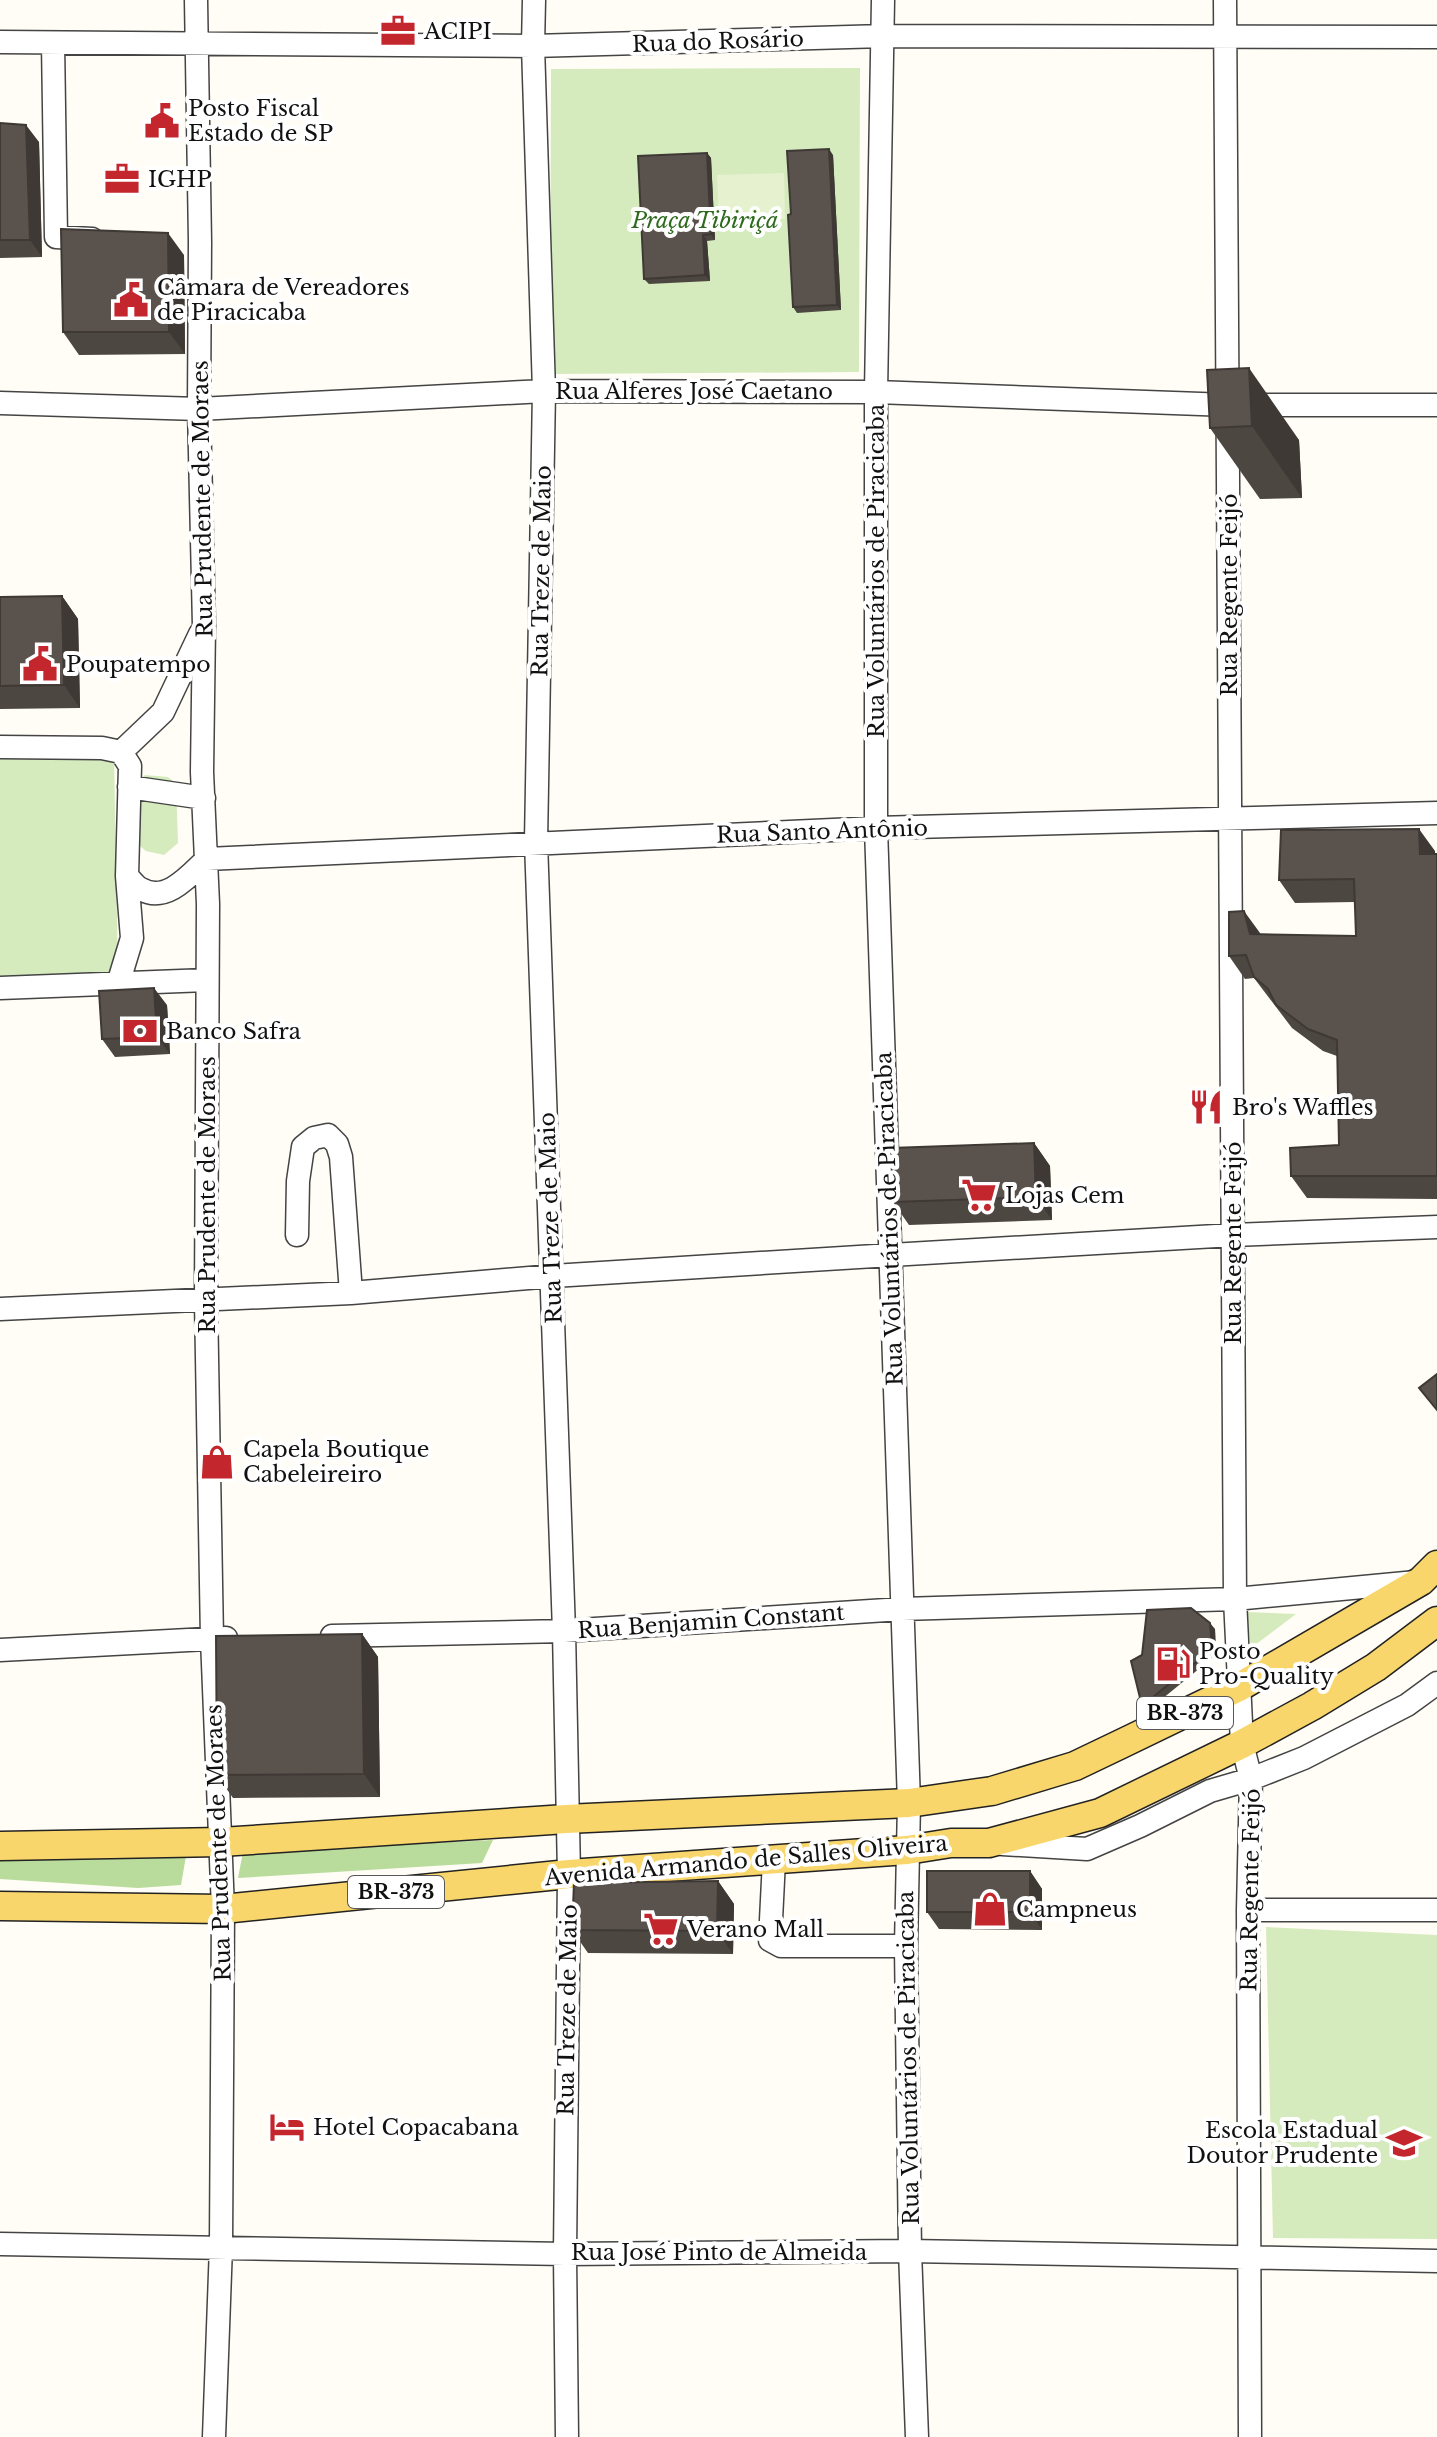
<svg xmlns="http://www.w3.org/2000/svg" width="1437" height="2437" font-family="'Libre Baskerville',serif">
	<rect width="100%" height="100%" fill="#fffdf5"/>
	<path fill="#d5ebbd" d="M860 68 859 372 550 374 551 69Z
		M114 756 118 974 0 976V758Z
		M145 775 168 777 176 784 178 843 164 855 146 851 129 837V789Z
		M1246 1612 1296 1614 1251 1648Z
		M1266 1927 1437 1935V2239L1273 2238Z"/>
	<path fill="#b9dc9c" d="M493 1840 482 1863 238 1878 243 1852Z
		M186 1856 181 1885 138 1888 0 1879V1860Z"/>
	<path fill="#e6f2cf" d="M784 173 785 219 719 221 717 175Z"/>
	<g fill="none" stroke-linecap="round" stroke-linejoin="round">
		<g stroke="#444" stroke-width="25">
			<path id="minor" d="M196 0 200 242 199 409 204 626 202 772 208 904 206 1301 212 1639 223 1909 221 2246 214 2437
				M534 0 533 46 544 391 536 842 564 1631 569 1874 565 2254 567 2437
				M883 0 876 392V828L909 1803 906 1946 910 2251 917 2437
				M1225 0 1235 1599 1242 1744 1251 1779 1248 1910 1250 2437
				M0 42 533 46 884 36 1437 37
				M53 43 56 237 92 239
				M0 403 199 409 544 391 876 392 1228 405H1437
				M0 747 102 748 121 752 163 712 200 634
				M129 787 204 798
				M127 876C131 880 136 887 141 889 166 904 190 875 207 859L876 828 1437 813
				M118 984 132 938 127 876 130 766 121 752
				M0 988 207 980
				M297 1235 298 1181 303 1147 314 1138 328 1135 337 1144 341 1157 351 1293
				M0 1309 351 1293 553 1276 891 1255 1233 1235 1437 1227
				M332 1636 564 1631 902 1609 1235 1599 1416 1582
				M0 1650 226 1638
				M1002 1844 1087 1849 1140 1826 1210 1791 1251 1779 1304 1758 1407 1705 1437 1683
				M774 1860 770 1940 781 1946H906
				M1248 1910H1437
				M0 2244 565 2254 910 2251 1437 2261"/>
		</g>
		<g stroke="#222" stroke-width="31">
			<path id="major" d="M0 1846 221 1842 566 1819 909 1803 992 1791 1075 1766 1121 1744 1239 1687 1421 1581 1437 1565
				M0 1906 223 1909 569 1874 907 1850 951 1843H989L1100 1813 1242 1744 1312 1706 1376 1667 1437 1621"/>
		</g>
		<use href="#minor" stroke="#fff" stroke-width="22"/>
		<use href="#major" stroke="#f9d66b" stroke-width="28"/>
	</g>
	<path fill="#4d4742" d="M0 123 39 142 42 257 0 258Z
		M707 153 711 158 715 240 707 241 710 281 649 284 644 279Z
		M833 155 841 310 797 313 793 307 791 214Z
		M184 255 185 354 79 355 63 332Z
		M1207 370 1299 440 1302 498 1260 499 1210 428Z
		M62 596 78 619 80 708 0 709V597Z
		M1435 851V854H1437V1199L1307 1198 1291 1176 1339 1145 1337 1056 1323 1051 1292 1028 1254 978 1245 979 1229 956 1260 934 1356 936 1355 902 1295 903 1279 880Z
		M167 1005 170 1054 115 1057 102 1039Z
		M1034 1143 1050 1166 1052 1220 909 1225 893 1202Z
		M1215 1629 1216 1655 1146 1712 1142 1706Z
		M362 1634 378 1657 380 1797 233 1798 217 1775Z
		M1030 1871 1042 1889V1930L939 1929 927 1912Z
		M718 1881 734 1904 733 1954 588 1953 572 1930Z"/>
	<path fill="#3f3936" d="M26 125 39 142 42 257 30 240Z
		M829 149 833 155 841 310 837 305Z
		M707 153 711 158 715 240 711 234Z
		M168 233 184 255 185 354 169 332Z
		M703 235 707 241 710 281 705 275Z
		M1249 368 1299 440 1302 498 1252 426Z
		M62 596 78 619 80 708 64 685Z
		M1419 829 1435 851 1436 877 1420 854Z
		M1244 911 1260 933 1266 957 1250 934Z
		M154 988 167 1005 170 1054 157 1037Z
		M1034 1143 1050 1166 1052 1220 1036 1197Z
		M1210 1623 1215 1629 1216 1655 1212 1649Z
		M362 1634 378 1657 380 1797 364 1774Z
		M1030 1871 1042 1889V1930L1030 1912Z
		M718 1881 734 1904 733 1954 717 1931Z"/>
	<path fill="#5a524d" stroke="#3f3936" stroke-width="2" d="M0 123 26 125 30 240H0Z
		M829 149 837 305 793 307 788 215 791 214 787 151Z
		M707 153 711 234 703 235 705 275 644 279 638 156Z
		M61 229 168 233 169 332H63Z
		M1249 368 1252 426 1210 428 1207 370Z
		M62 596 64 685 0 686V597Z
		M1419 829 1420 854H1437V1176H1291L1290 1148 1339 1145 1337 1040 1308 1029 1276 1005 1268 989 1254 977 1246 955 1229 956V912L1244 911 1250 934 1356 936 1354 879 1279 880 1281 830Z
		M154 988 157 1037 102 1039 99 991Z
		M1034 1143 1036 1197 893 1202 891 1148Z
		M1437 1374V1410L1419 1388Z
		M1191 1608 1210 1623 1212 1649 1142 1706 1131 1661 1142 1655 1147 1610Z
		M362 1634 364 1774 217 1775 216 1636Z
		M927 1871H1030V1912H927Z
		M718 1881 717 1931 572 1930 574 1883Z"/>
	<defs>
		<g id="office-bare" transform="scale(2.76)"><path d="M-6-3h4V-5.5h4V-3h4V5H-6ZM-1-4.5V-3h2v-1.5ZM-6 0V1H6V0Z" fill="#c4262e" stroke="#fff" stroke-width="2.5" paint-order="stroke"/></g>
		<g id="civic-bare" transform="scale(2.76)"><path d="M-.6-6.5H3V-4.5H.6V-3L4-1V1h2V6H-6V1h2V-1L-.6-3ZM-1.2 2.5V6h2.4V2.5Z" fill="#c4262e" stroke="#fff" stroke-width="2.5" paint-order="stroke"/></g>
		<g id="bank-bare" transform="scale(2.76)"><path d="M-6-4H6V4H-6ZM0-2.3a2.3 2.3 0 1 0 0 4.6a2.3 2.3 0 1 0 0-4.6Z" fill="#c4262e" stroke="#fff" stroke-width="2.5" paint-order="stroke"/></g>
		<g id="restaurant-bare" transform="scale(2.76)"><path d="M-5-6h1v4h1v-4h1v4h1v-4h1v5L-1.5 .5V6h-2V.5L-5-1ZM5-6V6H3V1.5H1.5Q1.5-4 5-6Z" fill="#c4262e" stroke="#fff" stroke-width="2.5" paint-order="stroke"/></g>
		<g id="supermarket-bare" transform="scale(2.76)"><path d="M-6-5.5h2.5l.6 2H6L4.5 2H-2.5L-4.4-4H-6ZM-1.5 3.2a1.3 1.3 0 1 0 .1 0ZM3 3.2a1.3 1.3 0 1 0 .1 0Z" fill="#c4262e" stroke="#fff" stroke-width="2.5" paint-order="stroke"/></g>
		<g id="shop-bare" transform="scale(2.76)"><path d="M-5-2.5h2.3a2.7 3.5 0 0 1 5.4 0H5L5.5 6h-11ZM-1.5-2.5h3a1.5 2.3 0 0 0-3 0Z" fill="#c4262e" stroke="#fff" stroke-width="2.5" paint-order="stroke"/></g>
		<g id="fuel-bare" transform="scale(2.76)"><path d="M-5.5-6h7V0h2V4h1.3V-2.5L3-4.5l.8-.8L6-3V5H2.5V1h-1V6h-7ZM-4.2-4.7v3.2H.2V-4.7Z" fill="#c4262e" stroke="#fff" stroke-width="2.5" paint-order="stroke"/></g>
		<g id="hotel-bare" transform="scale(2.76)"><path d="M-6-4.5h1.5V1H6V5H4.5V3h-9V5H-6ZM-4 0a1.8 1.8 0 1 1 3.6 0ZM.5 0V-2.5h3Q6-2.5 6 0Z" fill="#c4262e" stroke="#fff" stroke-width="2.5" paint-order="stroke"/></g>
		<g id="school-bare" transform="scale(2.76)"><path d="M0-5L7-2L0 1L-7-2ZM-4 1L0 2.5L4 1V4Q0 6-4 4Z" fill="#c4262e" stroke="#fff" stroke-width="2.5" paint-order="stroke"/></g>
	</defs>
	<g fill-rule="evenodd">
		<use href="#office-bare" x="398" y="31"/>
		<use href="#civic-bare" x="162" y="121"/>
		<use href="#office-bare" x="122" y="179"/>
		<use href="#civic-bare" x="131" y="300"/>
		<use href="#civic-bare" x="40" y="664"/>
		<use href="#bank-bare" x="140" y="1031"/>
		<use href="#restaurant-bare" x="1206" y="1107"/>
		<use href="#supermarket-bare" x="979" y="1195"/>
		<use href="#shop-bare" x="217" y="1462"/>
		<use href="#fuel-bare" x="1173" y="1664"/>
		<use href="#shop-bare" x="990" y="1909"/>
		<use href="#supermarket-bare" x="661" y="1929"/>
		<use href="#hotel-bare" x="287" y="2127"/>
		<use href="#school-bare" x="1404" y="2143"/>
	</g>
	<g text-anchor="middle" stroke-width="8" stroke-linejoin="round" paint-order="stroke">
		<g fill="#fff" stroke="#585858" stroke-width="2">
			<rect x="1137" y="1697" width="96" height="32" rx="6"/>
			<rect x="348" y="1876" width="96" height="32" rx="6"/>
		</g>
		<g font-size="20" font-weight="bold" fill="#111">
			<text x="1185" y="1720">BR-373</text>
			<text x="396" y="1899">BR-373</text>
		</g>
		<g font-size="22" fill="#111" stroke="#fff" text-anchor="start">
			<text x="424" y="39">ACIPI</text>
			<text x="188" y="116">Posto Fiscal<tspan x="188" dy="25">Estado de SP</tspan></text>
			<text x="148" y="187">IGHP</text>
			<text x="157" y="295">Câmara de Vereadores<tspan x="157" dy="25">de Piracicaba</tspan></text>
			<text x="66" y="672">Poupatempo</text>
			<text x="166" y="1039">Banco Safra</text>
			<text x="1232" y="1115">Bro's Waffles</text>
			<text x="1005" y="1203">Lojas Cem</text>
			<text x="243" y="1457">Capela Boutique<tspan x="243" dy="25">Cabeleireiro</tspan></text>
			<text x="1199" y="1659">Posto<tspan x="1199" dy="25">Pro-Quality</tspan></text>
			<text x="1016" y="1917">Campneus</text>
			<text x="687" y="1937">Verano Mall</text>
			<text x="313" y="2135">Hotel Copacabana</text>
			<text x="1378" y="2138" text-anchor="end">Escola Estadual<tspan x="1378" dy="25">Doutor Prudente</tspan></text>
		</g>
		<g font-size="22" fill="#111" stroke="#fff">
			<text transform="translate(718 41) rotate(-2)" y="8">Rua do Rosário</text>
			<text x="694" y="399">Rua Alferes José Caetano</text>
			<text transform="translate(202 499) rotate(-91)" y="8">Rua Prudente de Moraes</text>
			<text transform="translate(541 571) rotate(-89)" y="8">Rua Treze de Maio</text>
			<text transform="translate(876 571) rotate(-90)" y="8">Rua Voluntários de Piracicaba</text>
			<text transform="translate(1229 595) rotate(-90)" y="8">Rua Regente Feijó</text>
			<text transform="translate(822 831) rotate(-2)" y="8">Rua Santo Antônio</text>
			<text transform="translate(207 1195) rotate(-90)" y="8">Rua Prudente de Moraes</text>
			<text transform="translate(550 1218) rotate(-92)" y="8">Rua Treze de Maio</text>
			<text transform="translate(889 1219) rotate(-92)" y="8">Rua Voluntários de Piracicaba</text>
			<text transform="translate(1233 1243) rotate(-90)" y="8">Rua Regente Feijó</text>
			<text transform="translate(711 1621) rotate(-4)" y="8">Rua Benjamin Constant</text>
			<text transform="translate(218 1843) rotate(-92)" y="8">Rua Prudente de Moraes</text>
			<text transform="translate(746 1860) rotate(-5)" y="8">Avenida Armando de Salles Oliveira</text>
			<text transform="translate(1250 1890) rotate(-89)" y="8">Rua Regente Feijó</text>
			<text transform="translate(567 2010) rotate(-89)" y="8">Rua Treze de Maio</text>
			<text transform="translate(908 2058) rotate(-91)" y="8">Rua Voluntários de Piracicaba</text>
			<text x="719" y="2260">Rua José Pinto de Almeida</text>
		</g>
		<g font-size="22" font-style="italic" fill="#2f6b1f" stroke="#fff">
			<text x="705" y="228">Praça Tibiriçá</text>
		</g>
	</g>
</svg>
